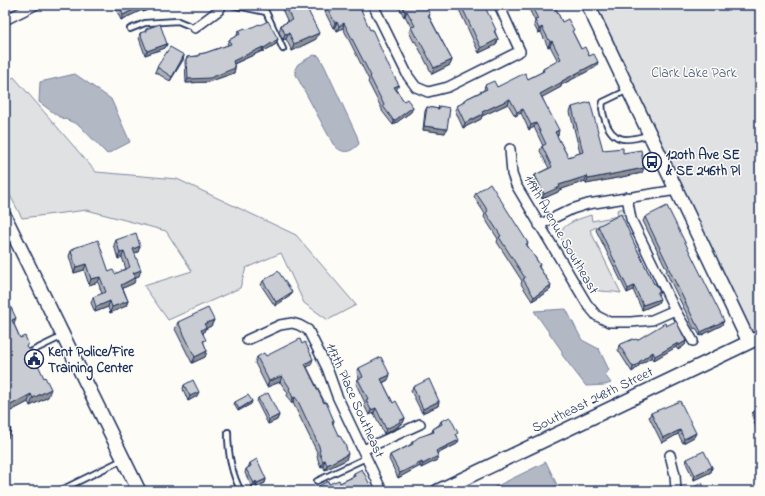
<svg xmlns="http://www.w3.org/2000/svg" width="765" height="496" font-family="'Indie Flower',sans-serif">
	<rect width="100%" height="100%" fill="#fdfcf7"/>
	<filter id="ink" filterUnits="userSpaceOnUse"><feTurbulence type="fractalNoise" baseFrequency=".025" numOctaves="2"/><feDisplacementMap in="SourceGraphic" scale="8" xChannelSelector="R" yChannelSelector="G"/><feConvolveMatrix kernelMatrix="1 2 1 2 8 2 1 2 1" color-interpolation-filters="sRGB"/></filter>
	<g filter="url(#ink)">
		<path fill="#e0e1e3" stroke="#7e88a0" d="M588 5H760V337L749 342Z
			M14 77 96 172 177 179 296 235 356 305 328 320 304 303 281 253 246 268 240 288 168 320 144 286 192 271 166 231 87 210 22 218 5 186V82Z
			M624 208 625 214 590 230 621 293C612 291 603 292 594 290L560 237V232C567 222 579 219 591 215L592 221 618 216 617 210Z"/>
		<path fill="#b3b8c5" stroke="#76819c" d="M314 55 319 56 324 65 357 136 359 144C349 154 342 154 333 144L296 75 295 69 298 64Z
			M75 74 111 99 130 142 107 154 79 125 58 116 39 102 40 82Z
			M566 309 582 340 599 349 609 370 605 375 611 383 605 385 586 386 562 355V351L534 311Z
			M546 462 557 485 545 491H487Z"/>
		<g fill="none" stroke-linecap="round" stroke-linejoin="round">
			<g stroke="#1b2f5e" stroke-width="8">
				<path id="lane" d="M232 5 266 12 283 49
					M130 29 145 23 178 21 195 28
					M628 90 603 102C601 109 603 113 605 120 613 144 628 141 648 135
					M28 353 63 336
					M228 432C228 452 231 473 241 491
					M317 481 366 458
					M59 491 122 460"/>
			</g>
			<g stroke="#1b2f5e" stroke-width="12">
				<path id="street" d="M373 5 408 76 416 87 428 92 448 87 520 51 499 5
					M5 20 35 5
					M195 28 219 10 222 5
					M510 149 512 174 516 185 587 304 597 316 609 322H631L652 320 675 310
					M627 197 631 219 675 310 693 341
					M539 225 572 209 588 204 677 190
					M247 340 280 325 292 323 299 325 308 330 327 368 337 396 382 491
					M363 450 420 424
					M670 455 675 475 676 491"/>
			</g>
			<g stroke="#1b2f5e" stroke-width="16">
				<path id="secondary" d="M588 5 749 342
					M5 217 139 491
					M438 491 760 337"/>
			</g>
			<use href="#lane" stroke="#fdfcf7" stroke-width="4.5"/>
			<use href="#street" stroke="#fdfcf7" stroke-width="9"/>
			<use href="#secondary" stroke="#fdfcf7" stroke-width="13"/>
		</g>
		<path fill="#adafb5" stroke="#1b2f5e" d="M114 5H153L151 8 143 12 142 10 121 20Z
			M280 5H312L310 10 308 11 316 39 292 51 286 39 283 40 279 32 281 25 288 22Z
			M330 5 397 89 396 90 404 101 413 107 411 112 393 125 382 111V109L368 82 369 80 343 28 337 31 335 27 333 28 325 12 327 7Z
			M398 5H426L425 6 430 15 429 16 452 60 450 65 432 74 422 54 415 41 414 42 409 32 411 27 405 16 404 17Z
			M457 5H484L498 39 496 45 479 53Z
			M522 5H554L562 22 573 33 581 49 598 62 596 67 561 85V87L542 97 558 135 557 136 568 157 580 153 570 112 572 107 603 150 623 153 642 173 586 184 585 181 559 190 558 192 542 199 533 180 535 175 549 168 540 151 542 146H543L534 127 529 130 521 113 515 116 508 104 482 116 481 119 463 128 455 110 457 106 463 103 464 100 484 90 485 85 497 87 528 79 542 72 543 69 558 61 550 46 548 47 541 32 538 33 534 25 535 21 528 7 524 9Z
			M260 25 278 39 276 44 263 52 262 51 234 64 235 68 234 73 208 82 186 83 185 61 187 57 198 56 199 54 205 53 228 45 227 44 229 40 237 36 238 31 246 30Z
			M146 29 167 44 165 48 145 55 139 38 140 33 145 32Z
			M184 55 183 60 170 81 155 72 157 67Z
			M439 106 445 133 423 130 425 111 427 107 438 109Z
			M476 193 528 243 527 245 540 265 539 267 551 285 550 290 532 301 521 284 522 281 497 242 498 239 484 217 485 214 474 197Z
			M645 217 722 325 700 336 696 328 694 329 666 272 667 270 643 221Z
			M598 226 634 243 654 284 660 292 658 296V303L642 310 633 290 627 293 596 230Z
			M116 240 140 246 138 252 134 253 139 276 135 277 134 283 123 288 128 301 126 306 110 313 108 307 95 312 91 303 93 297 102 294 98 282 89 285 84 270 74 273 69 256 71 251 73 250 74 248 109 272 115 274 126 269 122 257 118 259 114 245Z
			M263 281 292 292 290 296 275 306 261 285Z
			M5 295 14 324 20 338 26 347 48 397 30 406 28 402 5 414Z
			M214 320 211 326 205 329 203 334 204 344 207 351 205 357 192 363 175 329 178 322Z
			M666 326 686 341 685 345 678 350 676 347 654 360 652 357 639 365 638 367 632 372 618 350 619 345 634 340H637Z
			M266 356 311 365 307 367 334 421 333 424 346 460 325 470 323 466 321 467 317 457 318 455 317 452 295 407 293 403H291L287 395 288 393 280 382 267 387 255 363 257 357Z
			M359 368 388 380 383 383 393 403 405 418 403 423 399 425 398 427 384 434 374 413 369 415 364 405 365 403 356 384 358 379 359 378 357 373Z
			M184 385 197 396 188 401 183 389Z
			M413 387 439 401 438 406 422 413 411 391Z
			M258 398 279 415 277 420 268 424 257 402Z
			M252 401 251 404 238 411 234 404 235 402Z
			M760 409V432L759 433 758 430H757L752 416 753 412Z
			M651 413 696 433 694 437 683 443 678 434 662 443 649 417Z
			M441 421 457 435V444L437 454V460L421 468 420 466 398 478 389 459 390 455 410 445 412 442 432 432 433 429 439 425Z
			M687 459 712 467 711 472 694 480 686 463Z
			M250 463 266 479 265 483 256 487 255 485 252 487 245 473 246 469 248 468Z
			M354 473 373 491H317L319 486 329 484 340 483 352 477Z"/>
		<path fill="#8d8f94" stroke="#1b2f5e" d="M143 5H144L142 10 121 20 123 15Z
			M148 5H153L151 8 143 12 146 6Z
			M309 5H312L310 10 304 13 306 6Z
			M526 5H529L528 7 524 9Z
			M407 11 405 16 404 17 405 12Z
			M337 22 335 27 333 28 335 23Z
			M344 23 343 28 337 31 339 26Z
			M542 27 541 32 538 33 539 29Z
			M289 33 286 39 283 40 285 34Z
			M319 33 316 39 292 51 294 44Z
			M278 39 276 44 263 52 264 48Z
			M498 39 496 45 479 53 481 48Z
			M552 41 550 46 548 47 550 42Z
			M167 44 165 48 145 55 147 51Z
			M263 47 262 51 231 65 233 61Z
			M184 55 183 60 170 81 172 77Z
			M452 60 450 65 432 74 434 68Z
			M598 62 596 67 561 85V87L539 99 540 94 562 81Z
			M235 68 234 73 208 82 186 83 188 79Z
			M399 85 397 89 392 92 394 87Z
			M510 99 508 104 482 116 481 119 463 128 465 123 482 112Z
			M413 107 411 112 393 125 394 121Z
			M523 109 521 113 515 116 517 112Z
			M536 123 534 127 529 130 531 125Z
			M424 126 447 129 445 133 423 130Z
			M559 130 558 135 554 137 555 132Z
			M644 168 642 173 586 184 588 179Z
			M587 176 585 181 559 190 558 192 542 199 544 194 559 185Z
			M140 246 138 252 131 254 133 249Z
			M124 252 122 257 118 259 120 253Z
			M86 264 84 270 74 273 76 267Z
			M141 270 139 276 131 279 133 273Z
			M100 277 98 282 89 285 91 279Z
			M136 277 134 283 119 290 121 285Z
			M551 285 550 290 532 301 534 297Z
			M634 286 633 290 627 293 628 289Z
			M292 292 290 296 275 306 276 302Z
			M660 299 658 303 642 310 643 305Z
			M110 301 108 307 95 312 96 307Z
			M128 301 126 306 110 313 112 307Z
			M16 318 13 326 12 320Z
			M214 320 211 326 205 329 203 334 199 336 201 330 204 324Z
			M724 321 722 325 700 336 701 332Z
			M686 341 685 345 678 350 679 345Z
			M678 343 676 347 654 360 655 356Z
			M207 351 205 357 192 363 195 357Z
			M653 352 652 357 639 365 638 367 632 372 633 367 639 362Z
			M313 359 311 365 303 369 305 364Z
			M390 375 388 380 380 384 381 379Z
			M282 376 280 382 267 387 269 381Z
			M51 389 48 397 30 406 33 398Z
			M199 392 197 396 188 401 190 396Z
			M31 394 28 402 5 414V408Z
			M295 397 293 403H291L293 398Z
			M252 401 251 404 238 411 239 409Z
			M439 401 438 406 422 413 423 409Z
			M376 408 374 413 369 415 371 410Z
			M279 415 277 420 268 424 269 420Z
			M405 418 403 423 399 425 398 427 384 434 386 429 399 421Z
			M11 430 8 438 5 439V433Z
			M680 430 678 434 662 443 663 438Z
			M696 433 694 437 683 443 684 439Z
			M459 440 457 444 434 455 436 451Z
			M348 454 346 460 325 470 327 465Z
			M438 456 437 460 421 468 423 464Z
			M325 460 323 466 321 467 323 461Z
			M422 462 420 466 398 478 400 473Z
			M712 467 711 472 694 480 695 475Z
			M266 479 265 483 256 487 257 483Z
			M256 481 255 485 252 487 254 483Z"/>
		<path fill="#c9ccd3" stroke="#1b2f5e" d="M119 5H143L123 15Z
			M285 5H309L306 6 319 33 294 44 289 33 285 34 281 25 292 20Z
			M330 5H359L370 30 372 29 389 67 399 85 394 87 404 101 407 99 413 107 394 121 383 106 384 105 370 77 371 76 344 23 339 26 337 22 335 23 327 7Z
			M402 5H425L430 15H428L452 60 434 68 424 49 417 36 416 37 411 27 415 26 407 11 405 12Z
			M461 5H484L496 30 494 31 498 39 481 48Z
			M531 5H554L562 22 568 19 574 30 572 31 581 49 585 47 589 56 594 54 598 62 562 81V82L540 94 559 130 555 132 568 157 583 152 572 107 590 102 603 150 623 148V153L641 150 644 168 588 179 587 176 559 185 560 187 544 194 535 175 552 167 542 146 546 144 536 123 531 125 523 109 517 112 510 99 482 112 483 114 465 123 457 106 464 102V100L487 89 485 85 494 81 497 87 525 73 528 79 544 71 543 69 561 59 552 41 550 42 542 27 539 29 535 20 538 19Z
			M268 21 278 39 264 48 263 47 233 61 235 68 210 78 188 79 187 57 199 56V54L205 53 231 44 229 40 240 34 238 31 245 28 246 30 259 24 260 25Z
			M160 24 167 44 147 51 140 33 146 31V29Z
			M170 47 184 55 172 77 157 67Z
			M439 106 450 108 447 129 424 126 427 107 439 109Z
			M490 183 528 243 526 244 540 265 538 266 551 285 534 297 523 279 525 278 499 237 501 236 486 213 488 211 476 193Z
			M667 206 724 321 701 332 697 324H696L668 267H669L645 217Z
			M621 214 634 243 654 284 655 283 660 292 657 293 660 299 643 305 634 286 628 289 598 226Z
			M136 233 140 246 133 249 141 270 133 273 136 277 121 285 128 301 112 307 110 301 96 307 93 297 106 292 100 277 91 279 86 264 76 267 71 251 74 249V248L98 240 109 272 113 270 115 274 130 267 124 252 120 253 116 240Z
			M278 271 292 292 276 302 263 281Z
			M5 295 16 318 12 320 20 338 25 336 28 343 26 347 28 349H31L44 378 45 377 51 389 33 398 31 394 5 408Z
			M208 308 214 320 204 324 206 327 201 330 206 340 203 341 207 351 195 357 178 322Z
			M676 321 686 341 679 345 678 343 655 356 653 352 639 362 640 363 633 367 619 345 633 339 634 340 636 339 637 340 665 323 666 326Z
			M300 339 302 344 305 342 313 359 305 364 324 403 326 402 334 421 332 422 339 437 340 436 345 444 348 454 327 465 325 460 323 461 319 452 320 451 319 446 298 401 295 397 293 398 289 389 290 388 282 376 269 381 257 357 264 353 266 356Z
			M381 357 390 375 381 379 393 403 396 401 405 418 399 421 400 422 386 429 376 408 371 410 366 400 368 399 358 379 363 377 359 368Z
			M429 379 439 401 423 409 413 387Z
			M193 380 199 392 190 396 184 385Z
			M268 393 279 415 269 420 258 398Z
			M248 395 252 401 239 409 235 402Z
			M680 401 696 433 684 439 680 430 663 438 651 413Z
			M760 409V427L759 425 758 426 753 412Z
			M5 417 11 430 5 433Z
			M450 417 458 433 456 434 459 440 436 451 438 456 423 464 422 462 400 473 390 455 413 444 412 442 419 437 434 432 433 429 442 424 441 421Z
			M704 451 712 467 695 475 687 459Z
			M257 459 266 479 257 483 256 481 254 483 246 469 251 466 250 463Z
			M362 469 373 491H322L319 486 328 481 329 484 339 480 340 483 355 476 354 473Z
			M702 483 706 491H691L690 489Z"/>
	</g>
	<defs>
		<g id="bus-ring" transform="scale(1)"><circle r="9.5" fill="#fdfcf7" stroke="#1b2f5e" stroke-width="1.5"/><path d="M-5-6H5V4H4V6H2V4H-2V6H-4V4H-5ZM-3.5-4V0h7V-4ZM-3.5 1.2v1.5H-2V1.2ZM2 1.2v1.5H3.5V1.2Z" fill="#1b2f5e"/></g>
		<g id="civic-ring" transform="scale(1)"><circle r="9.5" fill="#fdfcf7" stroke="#1b2f5e" stroke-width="1.5"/><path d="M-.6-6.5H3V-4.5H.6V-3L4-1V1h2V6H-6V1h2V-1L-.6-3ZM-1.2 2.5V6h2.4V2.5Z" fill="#1b2f5e"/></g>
	</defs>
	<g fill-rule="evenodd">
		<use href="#bus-ring" x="652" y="162"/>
		<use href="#civic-ring" x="34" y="359"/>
	</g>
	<g text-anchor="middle" stroke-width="3" stroke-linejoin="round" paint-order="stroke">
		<g font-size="14" fill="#4c5c7f" stroke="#fdfcf7">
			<text x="694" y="77">Clark Lake Park</text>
		</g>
		<g font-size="14" font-weight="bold" fill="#1b2f5e" stroke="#fdfcf7" text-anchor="start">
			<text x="666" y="159">120th Ave SE<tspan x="666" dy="16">&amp; SE 246th Pl</tspan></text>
			<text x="48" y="356">Kent Police/Fire<tspan x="48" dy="16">Training Center</tspan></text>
		</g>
		<g font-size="14" fill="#1b2f5e" stroke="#fdfcf7">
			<text transform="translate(562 234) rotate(60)" y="5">119th Avenue Southeast</text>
			<text transform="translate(592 399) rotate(-26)" y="5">Southeast 248th Street</text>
			<text transform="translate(356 400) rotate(66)" y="5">117th Place Southeast</text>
		</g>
	</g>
	<rect width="765" height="496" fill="none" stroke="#fdfcf7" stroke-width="20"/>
	<rect x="10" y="10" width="745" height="476" fill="none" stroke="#1b2f5e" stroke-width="1.5" filter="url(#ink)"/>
</svg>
